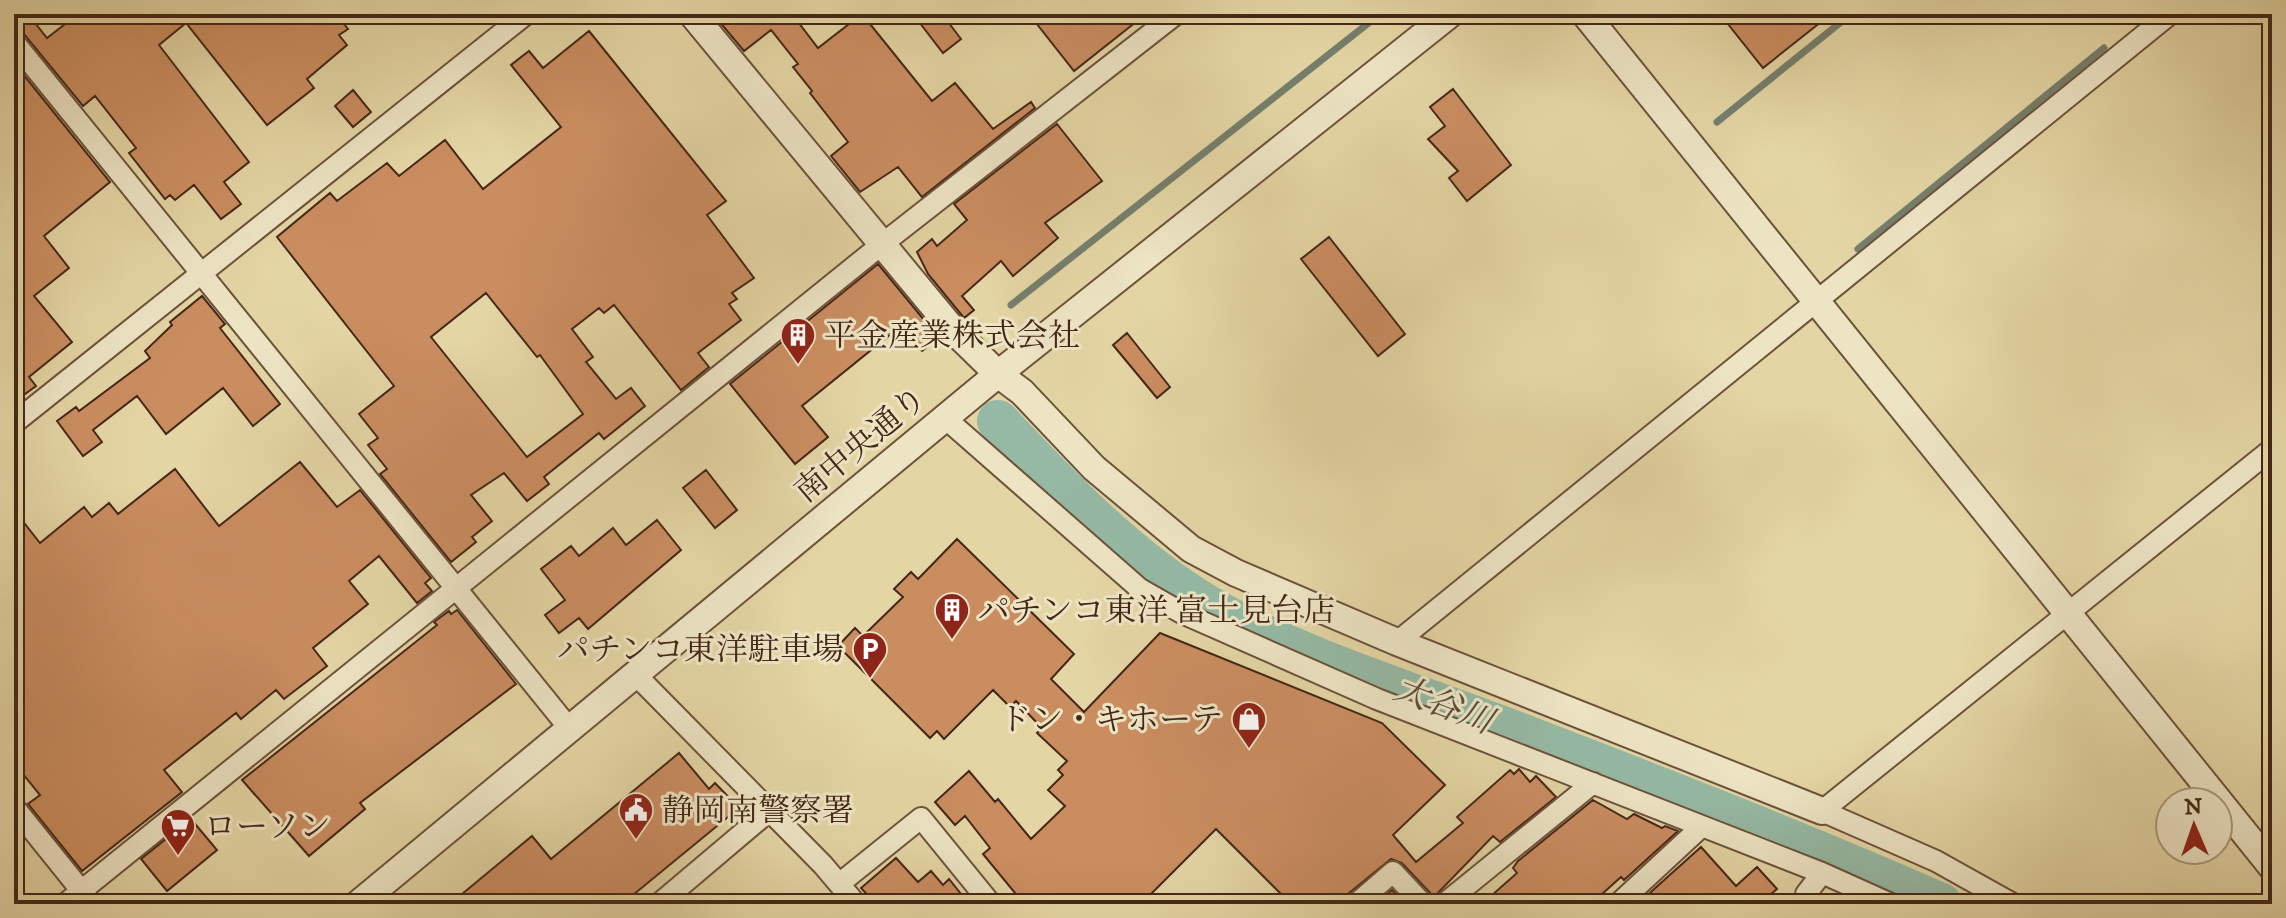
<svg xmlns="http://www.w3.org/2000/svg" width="2286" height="918" font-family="'IM FELL DW Pica','Noto Serif JP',serif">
	<rect width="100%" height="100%" fill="#e4d5a4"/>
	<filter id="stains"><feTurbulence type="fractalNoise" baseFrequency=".0025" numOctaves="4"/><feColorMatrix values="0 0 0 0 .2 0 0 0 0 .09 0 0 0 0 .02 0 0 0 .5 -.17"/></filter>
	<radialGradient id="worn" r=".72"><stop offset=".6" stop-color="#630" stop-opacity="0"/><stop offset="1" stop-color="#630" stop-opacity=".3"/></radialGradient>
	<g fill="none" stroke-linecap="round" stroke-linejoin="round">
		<path stroke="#757f6c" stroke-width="7" d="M1717 122 1851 14
			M1858 249 2104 48
			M1011 305 1380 14"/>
		<path stroke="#95b9a4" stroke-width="42" d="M998 421C1061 488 1127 557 1206 605 1291 655 1404 690 1497 725 1646 782 1795 840 1941 904"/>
	</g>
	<path fill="#ca8d60" stroke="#452718" stroke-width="2" fill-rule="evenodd" d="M14 14H28L47 38 78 14H336L348 29 339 35 347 45 307 79 314 88 267 125 186 23 159 45 249 162 224 182 241 204 221 219 194 185 175 200 170 195 165 199 129 153 136 148 95 96 83 106 24 34 14 29Z
		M713 14H792L818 48 862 14 932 101 955 83 993 129 1031 102 1035 108 922 197 898 167 860 192 831 156 848 142 810 93 812 91 793 67 798 64 771 30 744 51Z
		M913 14H942L961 39 943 53Z
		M1029 14H1146L1074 71Z
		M1720 14H1831L1763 68Z
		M589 31 726 201 707 215 754 278 732 293 737 299 729 304 741 320 698 353 709 367 681 390 614 305 604 313 599 308 572 329 593 357 586 362 616 399 631 388 645 406 604 439 599 433 544 477 549 484 527 501 504 473 471 495 492 521 472 537 476 542 451 562 380 474 387 469 368 445 378 438 359 414 394 386 277 237 330 193 337 201 387 163 399 176 445 140 483 189 561 127 511 65 529 51 543 68ZM486 293 537 357 540 355 583 414 527 457 431 337Z
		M14 63 110 182 44 236 69 268 34 296 72 342 29 377 36 386 14 402Z
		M1453 89 1511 165 1467 201 1449 178 1458 171 1428 139 1445 126 1430 107Z
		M353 90 371 112 353 127 335 106Z
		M1057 124 1102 181 1045 223 1058 238 1013 276 1001 261 962 296 974 310 964 318 928 274 917 252 932 239 937 246 967 220 954 204Z
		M1329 237 1405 334 1378 356 1301 259Z
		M878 264 939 338 922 351 901 326 802 406 828 437 795 464 730 384Z
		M202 296 225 324 220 328 280 404 253 426 223 388 166 434 137 396 93 430 102 442 83 456 57 421 76 407 79 411 150 358 145 351 172 325 170 322Z
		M1127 333 1170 387 1157 398 1113 345Z
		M300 462 337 507 360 490 431 578 425 583 432 591 417 603 379 556 349 581 368 604 313 648 327 666 284 699 276 690 241 719 236 713 164 770 182 792 82 871 28 804 40 795 14 763V510L40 543 84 507 92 517 109 503 118 514 175 469 219 526Z
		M706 470 737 510 715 528 683 488Z
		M657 520 681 550 588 629 579 618 559 633 545 615 565 600 541 569 571 546 579 556 613 528 626 545Z
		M957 539 1074 654 1051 679 1084 712 1160 633 1382 723 1445 785 1393 835 1416 862 1463 823 1457 817 1510 770 1514 774 1519 769 1530 782 1536 776 1556 797 1500 842 1493 836 1434 897 1402 863 1391 859 1348 894 1343 904H1291L1216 829 1141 904H1031L1024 896 1020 899 983 854 990 848 965 816 955 825 935 802 969 771 995 802 998 799 1031 839 1065 806 1048 790 1063 775 1058 770 1067 761 1037 733 1042 728 1016 701 1010 707 993 690 944 739 937 731 930 738 838 646 855 628 863 636 903 597 894 589 911 572 918 579Z
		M457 610 516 684 360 803 365 809 309 856 242 780 437 625 434 622 449 611 451 614Z
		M679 753 709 789 715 783 739 808 622 904H450L532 836 551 859Z
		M1593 800 1627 819 1634 814 1662 828 1665 826 1678 831 1624 880 1621 877 1591 904H1482L1517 873 1513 868 1518 861Z
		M191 819 217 850 167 891 141 859Z
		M1701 847 1736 886 1757 867 1777 889 1770 895 1778 904H1692L1689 901 1686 904H1645L1642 900Z
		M896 858 918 882 931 871 943 885 949 879 969 904H876L861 888Z
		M1392 890 1405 904H1376Z"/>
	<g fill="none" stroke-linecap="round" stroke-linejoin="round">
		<g stroke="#6d523b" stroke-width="24">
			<path id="minor" d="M14 42 569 728
				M945 418 1140 589 1182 613 1377 699 1822 873 1891 904
				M14 423 526 14
				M1397 642 2170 14
				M635 674 823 865 856 904
				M14 807 92 904
				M839 884 921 818 991 904
				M65 904 881 245 1176 14
				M659 904 769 811
				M1356 904 1393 872 1423 904
				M1444 904 1593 783
				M1618 904 1700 828
				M1814 904 1806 894 1822 873
				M2013 904 1936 861 1822 811 2272 449"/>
		</g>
		<g stroke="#6d523b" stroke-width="30">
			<path id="tertiary" d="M692 14 954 331 998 374 1022 392 1094 468 1191 549 1236 573 1397 642 1822 811
				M1585 14 2272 867
				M358 904 998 374 1450 14"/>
		</g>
		<use href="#minor" stroke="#ede4c4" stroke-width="20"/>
		<use href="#tertiary" stroke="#ede4c4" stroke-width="26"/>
	</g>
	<defs>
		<g id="building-pin" transform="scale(1.8)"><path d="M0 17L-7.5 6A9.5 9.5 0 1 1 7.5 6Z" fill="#8f2418" stroke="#ede4c4"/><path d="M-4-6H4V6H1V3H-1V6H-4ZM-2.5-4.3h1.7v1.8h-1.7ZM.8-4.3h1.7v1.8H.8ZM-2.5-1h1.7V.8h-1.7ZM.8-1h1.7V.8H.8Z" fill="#fff"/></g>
		<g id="parking-pin" transform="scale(1.8)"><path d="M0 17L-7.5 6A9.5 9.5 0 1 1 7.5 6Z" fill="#8f2418" stroke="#ede4c4"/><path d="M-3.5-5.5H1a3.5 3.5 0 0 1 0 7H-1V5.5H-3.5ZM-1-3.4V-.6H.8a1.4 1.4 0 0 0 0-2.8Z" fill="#fff"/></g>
		<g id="shop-pin" transform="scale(1.8)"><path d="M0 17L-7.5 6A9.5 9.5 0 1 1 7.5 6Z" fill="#8f2418" stroke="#ede4c4"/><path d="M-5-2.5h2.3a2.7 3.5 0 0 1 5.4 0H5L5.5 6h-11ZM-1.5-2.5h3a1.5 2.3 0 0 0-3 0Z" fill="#fff"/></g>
		<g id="civic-pin" transform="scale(1.8)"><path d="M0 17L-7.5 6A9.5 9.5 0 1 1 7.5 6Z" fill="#8f2418" stroke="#ede4c4"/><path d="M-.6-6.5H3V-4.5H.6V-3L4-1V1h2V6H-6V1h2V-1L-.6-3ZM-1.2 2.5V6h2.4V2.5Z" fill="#fff"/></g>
		<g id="supermarket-pin" transform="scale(1.8)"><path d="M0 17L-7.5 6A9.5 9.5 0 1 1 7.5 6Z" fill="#8f2418" stroke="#ede4c4"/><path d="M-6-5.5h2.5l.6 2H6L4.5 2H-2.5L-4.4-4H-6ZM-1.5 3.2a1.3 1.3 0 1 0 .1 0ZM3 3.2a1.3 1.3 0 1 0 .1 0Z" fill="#fff"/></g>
	</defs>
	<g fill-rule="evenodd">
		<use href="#building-pin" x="798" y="335"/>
		<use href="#building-pin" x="952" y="610"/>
		<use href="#parking-pin" x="870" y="649"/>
		<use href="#shop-pin" x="1249" y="719"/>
		<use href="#civic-pin" x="636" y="810"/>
		<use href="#supermarket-pin" x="178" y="826"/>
	</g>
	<g text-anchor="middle" stroke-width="6" stroke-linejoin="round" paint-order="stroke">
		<g font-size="32" fill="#452718" stroke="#ede4c4" text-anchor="start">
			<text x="824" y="346">平金産業株式会社</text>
			<text x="978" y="621">パチンコ東洋 富士見台店</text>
			<text x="844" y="660" text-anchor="end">パチンコ東洋駐車場</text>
			<text x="1223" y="730" text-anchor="end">ドン・キホーテ</text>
			<text x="662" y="821">静岡南警察署</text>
			<text x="204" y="837">ローソン</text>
		</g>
		<g font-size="32" fill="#452718" stroke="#ede4c4">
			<text transform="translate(860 444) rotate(-40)" y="11">南中央通り</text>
		</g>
		<g font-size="34" font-style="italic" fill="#594c3b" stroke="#ede4c4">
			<text transform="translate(1444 704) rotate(21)" y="12">大谷川</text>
		</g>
	</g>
	<rect width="2286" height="918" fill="none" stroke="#e4d5a4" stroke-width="48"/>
	<rect x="16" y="16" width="2254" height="886" fill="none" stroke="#452718" stroke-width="4"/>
	<rect x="24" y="24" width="2238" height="870" fill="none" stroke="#452718" stroke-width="2"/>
	<g transform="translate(2194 826) rotate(358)"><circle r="38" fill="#ede4c4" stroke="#aa987f" stroke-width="2"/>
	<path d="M0-6L14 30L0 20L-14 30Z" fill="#8f2418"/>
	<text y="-12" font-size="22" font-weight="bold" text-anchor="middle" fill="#452718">N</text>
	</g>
	<rect width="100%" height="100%" filter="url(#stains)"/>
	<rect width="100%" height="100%" fill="url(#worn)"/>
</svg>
